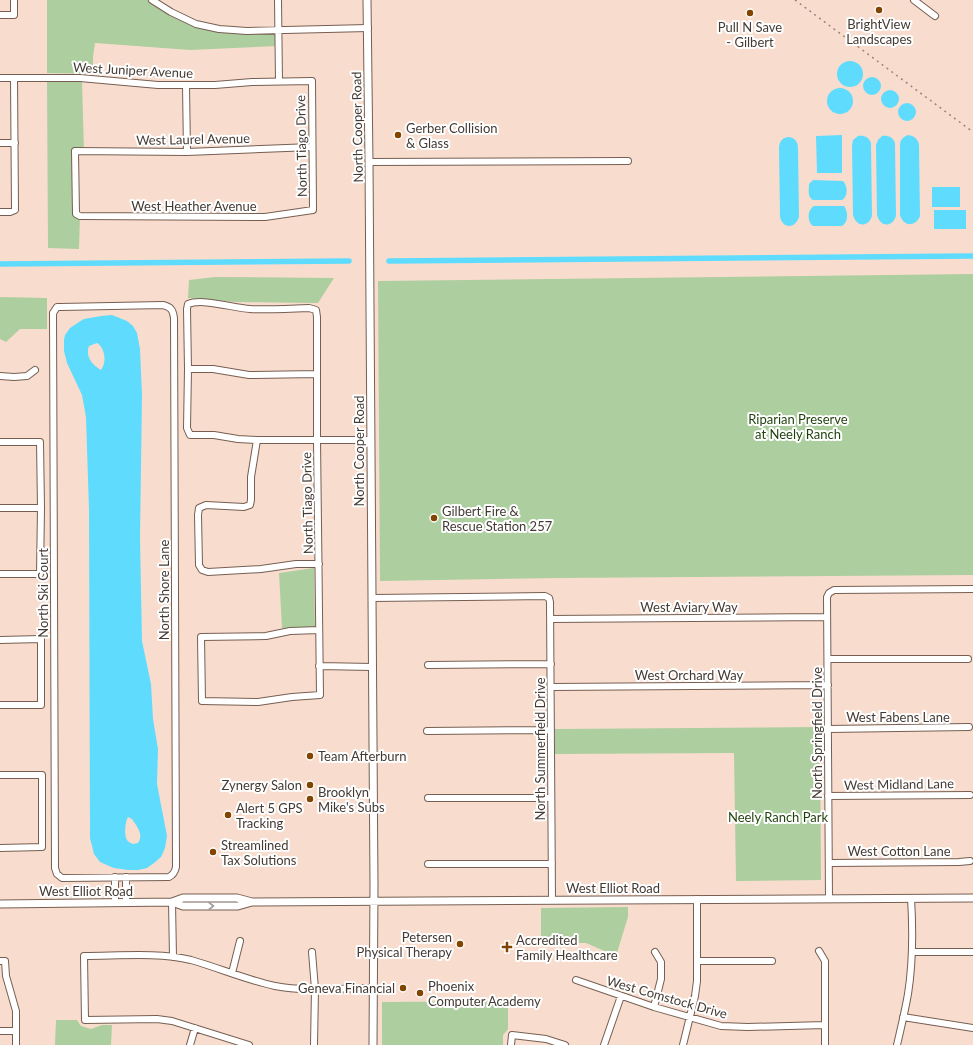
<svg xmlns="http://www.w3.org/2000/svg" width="973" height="1045" font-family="Lato,sans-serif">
	<rect width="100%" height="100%" fill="#f8ddce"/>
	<path fill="#adce9f" d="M47 0H152L170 11 219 29 278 30V46L190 50 95 43 93 57V74L47 73Z
		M47 81H82L84 151H76V214L80 216 79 249 48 248Z
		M973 274V575L559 578 380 581 378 281Z
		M215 277 334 278 318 303 236 302 188 298 189 280Z
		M0 297 47 298V329H20L6 342 0 339Z
		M314 568 315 627 282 628 279 573Z
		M820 727 821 880 736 881 734 753 555 754V729Z
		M628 907V917L616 956 586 943H541V908Z
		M508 1001V1029L503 1035V1045H382V1002Z
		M56 1020H77L81 1026 91 1029 102 1025H112L111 1045H55Z"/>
	<path fill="#5fdcfd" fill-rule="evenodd" d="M837 74a13 13 0 1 1 26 0a13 13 0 1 1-26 0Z
		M863 86a9 9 0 1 1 18 0a9 9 0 1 1-18 0Z
		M827 101a13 13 0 1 1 26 0a13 13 0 1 1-26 0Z
		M881 99a9 9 0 1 1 18 0a9 9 0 1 1-18 0Z
		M898 112a9 9 0 1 1 18 0a9 9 0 1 1-18 0Z
		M842 135V173H817L816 136Z
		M908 135C915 136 919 140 919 146L920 216C916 227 903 227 900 215V145C900 140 903 137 908 135Z
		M858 136C864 135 869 137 871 143L872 216C868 228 856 227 853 215L852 146 853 140Z
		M882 136C888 135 893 137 895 143L896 216C892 228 880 227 877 215L876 145 878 140Z
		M788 137C794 137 798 141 798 148L799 217C795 229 783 229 780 217L779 147C780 141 782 138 788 137Z
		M813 180 843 181C848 186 848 197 842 200H813C807 197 809 190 809 184Z
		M932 187H960V207H932Z
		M814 206H844C848 211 849 222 842 226H813C807 222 807 210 814 206Z
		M934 210H966V229H934Z
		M112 315 127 321 133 326 137 333 140 349 142 395 140 538 142 641 151 684 153 719 158 749 157 784 167 836 165 848 161 857 154 863 147 868 138 870H128L114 868 109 866 100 862 94 854 90 838 89 510 86 417 82 395 67 363 64 351V340L65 335 70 328 79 322 84 319 101 316ZM97 343C105 348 107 362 101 370 92 365 85 356 89 346ZM128 817 132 819C137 827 144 834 138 843L133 844C131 843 128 842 127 840 124 836 125 822 128 817Z"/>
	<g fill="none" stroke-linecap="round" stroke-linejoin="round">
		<path stroke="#5fdcfd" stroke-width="1.5" d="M73 889V893"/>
		<path stroke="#5fdcfd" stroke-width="5.5" d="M389 261 973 256
			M0 264 349 261"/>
		<g stroke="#765f52" stroke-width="8">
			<path id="minor" d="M152 0 171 12 196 24 219 29 247 31 368 28
				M278 0 279 81
				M914 0 935 16
				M0 15H14V0
				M0 78H80L158 85H215L252 82 312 81 313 210 265 217 80 216 76 214 75 151 187 152 312 147
				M186 85 187 152
				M0 143H15
				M369 162 628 161
				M0 212H10L15 210 14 78
				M163 305C171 307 173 310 174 318L176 867C175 872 173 875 169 877L62 878 57 874 55 868 53 313 57 307H60Z
				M188 369H213L249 375 317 374
				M0 376 14 377 27 376 35 370
				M257 440 251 477V500L250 505 244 507 206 505 199 508 198 515 199 565 202 570 208 572 261 569 296 564H319
				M0 442H40L41 508 40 574H0
				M0 508H41
				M372 598 545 596 549 598 550 602 552 900
				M550 619 827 617
				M319 630 290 631 266 636 201 637 202 701 258 702 292 697 320 695 317 440V317L316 310 309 308C289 309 269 310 250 309 233 308 203 298 188 304L187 309 188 369 187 428 190 435H214L238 439 257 440H371
				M0 640 41 639V705H0
				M828 659H968
				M428 665 551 664
				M319 666 372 667
				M551 687 828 685
				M828 729 969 727
				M427 731 551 730
				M0 775H42V847L0 848
				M828 796 970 795
				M428 798H551
				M829 863 959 862 970 861
				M428 864H552
				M126 877V903
				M829 898 827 597 829 593 834 590 973 589
				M172 902 173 957
				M115 903V877
				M819 951 825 961V1045
				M312 952 315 989 314 1045
				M912 952H973
				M0 961H5L6 976 16 1011V1045
				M698 961H772
				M232 973 240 941
				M576 980 654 1007 721 1026 748 1027 825 1025
				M654 1007 661 979V962L655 952
				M903 1017 973 1028
				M0 1031H16
				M190 1045 195 1028
				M249 1045 172 1021 157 1019 85 1020 84 956C118 956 158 952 191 960 219 968 247 980 275 986 305 992 343 988 373 988
				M511 1045 512 1035 546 1039 565 1045
				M604 1045 621 996
				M683 1045 695 996 697 981V899
				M897 1045C901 1028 905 1011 908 994 913 962 913 930 911 898"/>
		</g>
		<g stroke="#765f52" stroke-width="9">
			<path id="major" d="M367 0 369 162 374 886 373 1045
				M172 902 183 898H237L252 902
				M0 904 172 902 183 906H238L252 902 973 898"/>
		</g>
		<use href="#minor" stroke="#fff" stroke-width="6"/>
		<use href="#major" stroke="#fff" stroke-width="7"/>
		<path stroke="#97857b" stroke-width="1.5" stroke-dasharray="2 4" stroke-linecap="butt" d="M795 0 973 132"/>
	</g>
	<defs><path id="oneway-chevron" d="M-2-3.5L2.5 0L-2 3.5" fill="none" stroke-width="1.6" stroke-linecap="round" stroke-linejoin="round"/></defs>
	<use stroke="#a29c9a" href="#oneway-chevron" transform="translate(211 906)"/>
	<g fill="#814500" stroke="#fff" stroke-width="1.5">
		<circle cx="879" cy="10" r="4"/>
		<circle cx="750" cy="13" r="4"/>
		<circle cx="398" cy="135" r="4"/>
		<circle cx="434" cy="518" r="4"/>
		<circle cx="310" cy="756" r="4"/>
		<circle cx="310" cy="785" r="4"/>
		<circle cx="310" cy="799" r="4"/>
		<circle cx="228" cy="815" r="4"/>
		<circle cx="213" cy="852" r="4"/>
		<circle cx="460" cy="944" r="4"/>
		<path d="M505 941h4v4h4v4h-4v4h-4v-4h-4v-4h4z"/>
		<circle cx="403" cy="988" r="4"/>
		<circle cx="420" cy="993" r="4"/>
	</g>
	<g text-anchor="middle" stroke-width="4" stroke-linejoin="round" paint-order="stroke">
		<g font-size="13" fill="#443a34" stroke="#fff" text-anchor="start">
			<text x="879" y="29" text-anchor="middle">BrightView<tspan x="879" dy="15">Landscapes</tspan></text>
			<text x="750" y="32" text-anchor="middle">Pull N Save<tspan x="750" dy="15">- Gilbert</tspan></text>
			<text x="406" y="133">Gerber Collision<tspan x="406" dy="15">&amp; Glass</tspan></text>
			<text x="442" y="516">Gilbert Fire &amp;<tspan x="442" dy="15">Rescue Station 257</tspan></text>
			<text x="318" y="761">Team Afterburn</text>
			<text x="302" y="790" text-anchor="end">Zynergy Salon</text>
			<text x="318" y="797">Brooklyn<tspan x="318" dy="15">Mike's Subs</tspan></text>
			<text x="236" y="813">Alert 5 GPS<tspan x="236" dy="15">Tracking</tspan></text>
			<text x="221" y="850">Streamlined<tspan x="221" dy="15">Tax Solutions</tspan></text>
			<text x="452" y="942" text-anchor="end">Petersen<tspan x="452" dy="15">Physical Therapy</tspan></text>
			<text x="516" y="945">Accredited<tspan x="516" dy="15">Family Healthcare</tspan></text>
			<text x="428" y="991">Phoenix<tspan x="428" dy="15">Computer Academy</tspan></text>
			<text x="395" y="993" text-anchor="end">Geneva Financial</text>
		</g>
		<g font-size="13" fill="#443a34" stroke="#fff">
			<text transform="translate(133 70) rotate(3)" y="5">West Juniper Avenue</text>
			<text transform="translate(357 127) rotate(-91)" y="5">North Cooper Road</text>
			<text transform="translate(193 139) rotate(-1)" y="5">West Laurel Avenue</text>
			<text transform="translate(301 146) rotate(-91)" y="5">North Tiago Drive</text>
			<text x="194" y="211">West Heather Avenue</text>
			<text transform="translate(359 451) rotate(-90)" y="5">North Cooper Road</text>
			<text transform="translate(307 503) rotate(-91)" y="5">North Tiago Drive</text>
			<text transform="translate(164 590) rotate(-90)" y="5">North Shore Lane</text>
			<text transform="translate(43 593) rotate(-90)" y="5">North Ski Court</text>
			<text x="689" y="612">West Aviary Way</text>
			<text x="689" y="680">West Orchard Way</text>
			<text x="898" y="722">West Fabens Lane</text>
			<text transform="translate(817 733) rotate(-90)" y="5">North Springfield Drive</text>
			<text transform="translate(540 749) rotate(-90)" y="5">North Summerfield Drive</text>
			<text transform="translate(899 784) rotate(-1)" y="5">West Midland Lane</text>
			<text x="899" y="856">West Cotton Lane</text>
			<text x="613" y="893">West Elliot Road</text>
			<text x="86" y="896">West Elliot Road</text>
			<text transform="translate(667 997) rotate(16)" y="5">West Comstock Drive</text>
		</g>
		<g font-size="13" fill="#1d3f09" stroke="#fff">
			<text x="798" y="424">Riparian Preserve<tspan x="798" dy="15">at Neely Ranch</tspan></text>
			<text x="778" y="822">Neely Ranch Park</text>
		</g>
	</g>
</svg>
